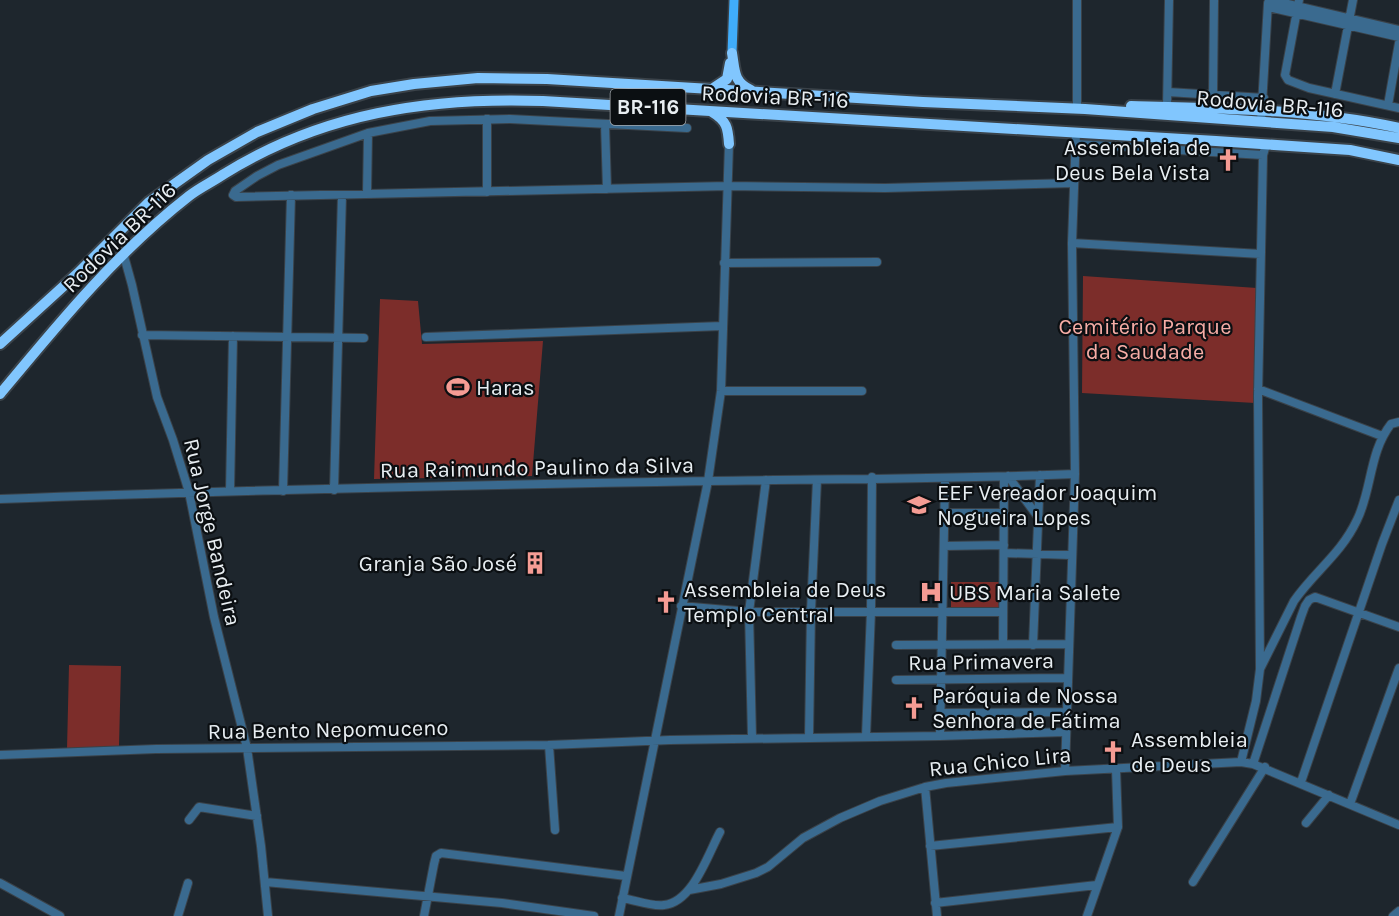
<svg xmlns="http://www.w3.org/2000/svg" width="1399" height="916" font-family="Karla,sans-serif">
	<rect width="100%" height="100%" fill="#1e262d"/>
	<path fill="#7c2d2a" d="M1083 276 1257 288 1255 403 1082 393Z
		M380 299 418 301 422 344 543 341 532 476 374 479Z
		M951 582H1002V608L951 607Z
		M69 665 121 666 119 746 67 749Z"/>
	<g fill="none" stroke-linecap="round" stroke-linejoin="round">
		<g stroke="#3a4249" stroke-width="10">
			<path id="minor" d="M1077 0V109
				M1271 0 1399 30
				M1299 0 1285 75 1288 80 1309 88 1399 108
				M1268 7 1399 37
				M1168 92 1264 98
				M1335 94 1353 0
				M1213 95 1214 0
				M1388 105 1399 43
				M1167 107 1169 0
				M487 119V192
				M1261 122 1268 3
				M605 124 607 189
				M687 128 510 119 430 121 368 133 278 165 257 176 235 191 233 195 236 197 728 186 885 188 1074 183
				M1076 144 1263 155
				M367 194 368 133
				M1072 243 1261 254
				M124 256 132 285 157 397 173 440 189 492 214 617 247 748 261 846 268 916
				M724 263 877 262
				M142 335 364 338
				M426 337 722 326
				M1258 389 1382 436
				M721 391H862
				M1008 476 1038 517
				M334 490 342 195
				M230 491 233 336
				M283 491 291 195
				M0 499C236 490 472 485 708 481 830 479 953 479 1075 474
				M944 513H1004
				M944 546 1004 545
				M1004 553 1071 555
				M681 606 749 612H1003
				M1003 644 1004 477
				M896 645 1068 644
				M1033 645 1040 475
				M1260 669 1258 396 1263 155 1266 145
				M896 680 1067 678
				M941 713 1066 712
				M866 736 871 611 872 477
				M940 736 945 478
				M809 737 811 611 817 480
				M752 738 749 612 766 480
				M549 745 555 830
				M0 755 156 749 549 745 670 740 940 736 1066 732
				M1241 762 1256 701 1260 669 1294 601C1314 572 1341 554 1357 520 1372 490 1369 452 1391 424L1399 422
				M1253 764 1301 617 1305 606 1309 600 1315 597 1399 627
				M1065 771 1075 474 1072 243 1076 133
				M1301 782 1382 544 1399 500
				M925 787 937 916
				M1350 804 1399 668
				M189 820 199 807 257 816
				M1306 823 1329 795
				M930 846 1118 827
				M265 882 502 903 594 916
				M1193 882 1265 767
				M0 883 60 916
				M689 890 721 884 756 873 768 867 803 838 840 818 880 801 925 787 946 783 1065 771 1241 762 1253 764 1399 825
				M622 898C635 900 652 907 664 905 693 902 708 854 720 832
				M935 903 1097 885
				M178 916 188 883
				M424 916 434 864 436 856 441 853 626 876
				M619 916 708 481 721 391 729 144
				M1087 916 1118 827 1116 769
				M1393 916 1399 911"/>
		</g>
		<g stroke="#3a4249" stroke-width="12">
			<path id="major" d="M732 53 734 0"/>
		</g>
		<g stroke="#3a4249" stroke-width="14">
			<path id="highway" d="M732 53C735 70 733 82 751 90
				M712 89 727 79 730 63
				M1131 106C1216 108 1316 109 1399 128
				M712 112C727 121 728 128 729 144
				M0 344 78 273 149 202 208 160 257 132 313 109 371 91 414 84 478 78 547 79 923 102 1085 109 1333 127 1399 138
				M0 394C58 324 117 252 189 196 199 188 212 182 224 174 322 113 429 97 543 101L1216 141 1350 150 1399 160"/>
		</g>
		<use href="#minor" stroke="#3a6a8f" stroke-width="8"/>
		<use href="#major" stroke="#40adfb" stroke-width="9"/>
		<use href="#highway" stroke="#81c6fe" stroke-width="10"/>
	</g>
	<defs>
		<g id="church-bare" transform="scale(1.8)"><path d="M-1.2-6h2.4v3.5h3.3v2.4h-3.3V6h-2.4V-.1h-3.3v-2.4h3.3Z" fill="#f59c94" stroke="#0b0f12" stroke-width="2.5" paint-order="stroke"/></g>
		<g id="stadium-bare" transform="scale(1.8)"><path d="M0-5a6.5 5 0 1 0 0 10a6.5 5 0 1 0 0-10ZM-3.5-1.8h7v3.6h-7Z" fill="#f59c94" stroke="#0b0f12" stroke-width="2.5" paint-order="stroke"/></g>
		<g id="school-bare" transform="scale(1.8)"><path d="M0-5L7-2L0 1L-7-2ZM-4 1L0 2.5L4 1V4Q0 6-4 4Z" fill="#f59c94" stroke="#0b0f12" stroke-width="2.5" paint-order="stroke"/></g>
		<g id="building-bare" transform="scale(1.8)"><path d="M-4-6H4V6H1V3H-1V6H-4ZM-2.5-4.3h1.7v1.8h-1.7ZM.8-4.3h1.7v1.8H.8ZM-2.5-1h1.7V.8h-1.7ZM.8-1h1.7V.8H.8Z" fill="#f59c94" stroke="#0b0f12" stroke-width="2.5" paint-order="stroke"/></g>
		<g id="hospital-bare" transform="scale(1.8)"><path d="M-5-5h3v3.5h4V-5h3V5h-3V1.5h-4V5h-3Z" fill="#f59c94" stroke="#0b0f12" stroke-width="2.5" paint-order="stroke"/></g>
	</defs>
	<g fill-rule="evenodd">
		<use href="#church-bare" x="1228" y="160"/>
		<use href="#stadium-bare" x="458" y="387"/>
		<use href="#school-bare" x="919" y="505"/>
		<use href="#building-bare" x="535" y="563"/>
		<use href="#hospital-bare" x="931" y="592"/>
		<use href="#church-bare" x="666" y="602"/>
		<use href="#church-bare" x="914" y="708"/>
		<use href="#church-bare" x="1113" y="752"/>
	</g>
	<g text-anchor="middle" stroke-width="4.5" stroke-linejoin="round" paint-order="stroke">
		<rect fill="#0b0f12" stroke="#a6abaf" stroke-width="1.5" x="610.5" y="89" width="75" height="36" rx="4.5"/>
		<g font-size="21" font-weight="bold" fill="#e8eef2">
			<text x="648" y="114">BR-116</text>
		</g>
		<g font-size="22" fill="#e8eef2" stroke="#0b0f12">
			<text transform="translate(775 96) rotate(3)" y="8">Rodovia BR-116</text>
			<text transform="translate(1270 103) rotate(5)" y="8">Rodovia BR-116</text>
			<text transform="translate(119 237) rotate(-44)" y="8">Rodovia BR-116</text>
			<text transform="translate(537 467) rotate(-1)" y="8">Rua Raimundo Paulino da Silva</text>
			<text transform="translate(213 532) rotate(77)" y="8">Rua Jorge Bandeira</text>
			<text transform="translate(981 661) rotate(-1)" y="8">Rua Primavera</text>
			<text transform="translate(328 729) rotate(-1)" y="8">Rua Bento Nepomuceno</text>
			<text transform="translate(1000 761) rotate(-6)" y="8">Rua Chico Lira</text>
		</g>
		<g font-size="22" fill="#e8eef2" stroke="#0b0f12" text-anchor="start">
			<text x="1210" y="155" text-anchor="end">Assembleia de<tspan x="1210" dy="25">Deus Bela Vista</tspan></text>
			<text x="476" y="395">Haras</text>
			<text x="937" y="500">EEF Vereador Joaquim<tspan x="937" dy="25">Nogueira Lopes</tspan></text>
			<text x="517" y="571" text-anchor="end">Granja São José</text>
			<text x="684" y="597">Assembleia de Deus<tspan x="684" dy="25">Templo Central</tspan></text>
			<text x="949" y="600">UBS Maria Salete</text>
			<text x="932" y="703">Paróquia de Nossa<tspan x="932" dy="25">Senhora de Fátima</tspan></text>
			<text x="1131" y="747">Assembleia<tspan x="1131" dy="25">de Deus</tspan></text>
		</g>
		<g font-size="22" fill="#f7ada6" stroke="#0b0f12">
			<text x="1145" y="334">Cemitério Parque<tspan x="1145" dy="25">da Saudade</tspan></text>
		</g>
	</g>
</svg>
